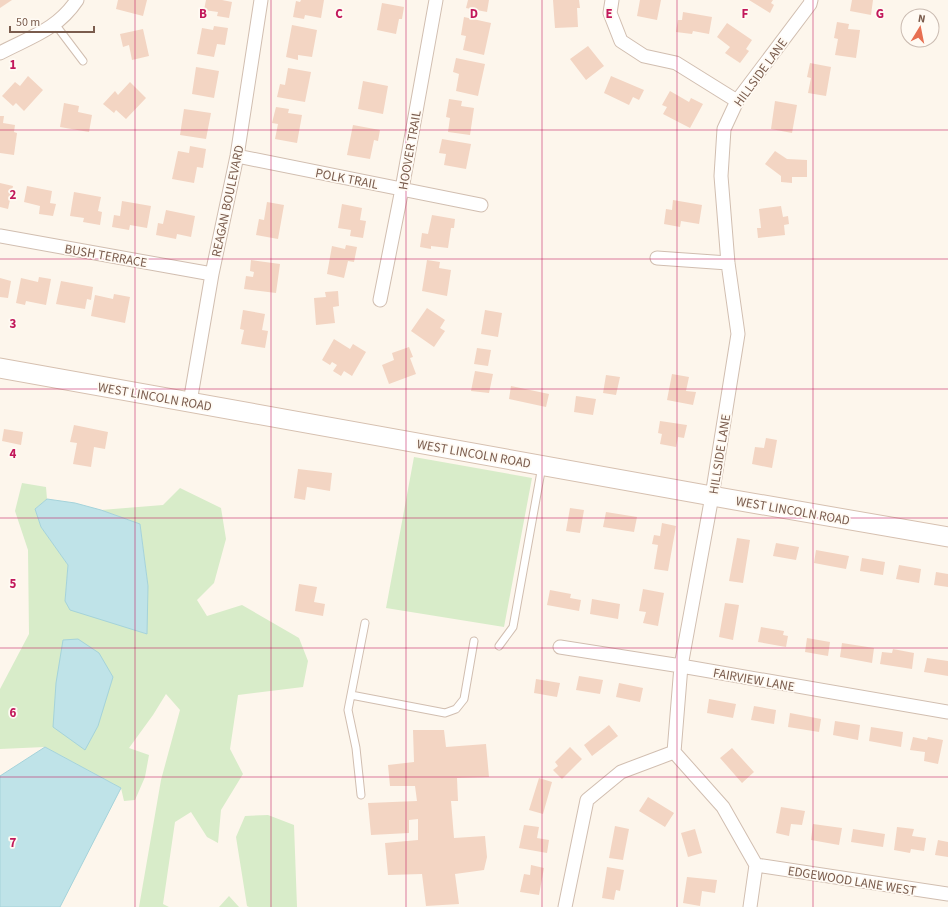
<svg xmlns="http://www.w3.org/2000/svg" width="948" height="907" font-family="'Source Sans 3',sans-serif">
	<rect width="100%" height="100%" fill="#fdf6ec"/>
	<path fill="#d8ecc9" d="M414 457 532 478 504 627 386 608Z
		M22 483 46 487 47 499 35 509 41 527 68 565 65 601 146 634 148 586 140 524 101 510 163 505 180 488 221 508 226 539 214 583 197 600 207 616 242 605 299 638 308 661 303 687 238 695 230 749 243 774 221 810 218 843 207 837 191 812 175 822 163 904 169 907H139L161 780 180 710 166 694 153 715 129 748 149 755 145 777 135 800 124 801 121 788 45 747 0 749V689L29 634 28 550 15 511Z
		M268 815 294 825 297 907H249L247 906 236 837 245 816Z
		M229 896 239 907H219Z"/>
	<path fill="#bfe3e8" stroke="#a5d3da" d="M47 499 75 503 101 510 140 524 148 586 147 634 70 610 65 601 68 565 41 527 35 509Z
		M78 639 99 653 113 677 98 726 85 750 53 727 56 683 63 640Z
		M45 747 121 788 60 907H0V776Z"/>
	<path fill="#f3d5c3" d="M0 0H12L0 8Z
		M118 0H147L143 16 116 9Z
		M206 0H222L232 2 229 18 217 16 218 12 204 10Z
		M301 0H324L321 18 305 15 304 19 293 17 296 1 300 2Z
		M468 0H489L487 12 466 8Z
		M553 0H579L580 8H577L578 27 555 28Z
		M640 0H661L657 20 637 16Z
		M749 0H773L771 3 774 5 770 13Z
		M852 0H873L871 15 850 11Z
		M382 3 404 7 402 19H399L396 34 377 30Z
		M683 12 712 17 709 34 693 31 692 34 676 32 678 20H682Z
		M464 17 491 23 484 55 463 50 466 36 461 35Z
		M837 22 849 24 848 29 860 30 856 58 835 55 838 39 834 38Z
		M727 23 752 40 746 49 749 51 740 63 725 53 730 47 717 37Z
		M292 25 317 30 312 57 298 55V60L286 57Z
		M214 26 228 28 225 45 217 44 214 57 197 54 202 28 213 30Z
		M143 29 149 56 132 60 129 45 123 47 120 34Z
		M588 46 604 66 586 80 570 59Z
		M456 58 485 64 478 96 456 91 459 74 453 72Z
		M810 63 831 67 826 96 808 93 811 78 807 77Z
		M196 67 219 71 214 98 192 94Z
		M288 68 311 72 305 102 277 97 280 84 285 85Z
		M28 76 43 90 24 111 16 103 13 106 2 96 15 82 20 86Z
		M611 76 644 90 639 100 633 97 629 105 604 93Z
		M363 81 388 86 383 114 358 109Z
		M130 82 146 98 126 119 116 110 114 113 103 104 115 91 118 95Z
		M670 91 689 102 691 98 703 104 690 128 663 114 667 107 662 105Z
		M449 99 462 101 461 106 474 108 470 135 448 132 450 118 446 117Z
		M775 101 797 105 792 133 771 129Z
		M64 103 79 106 78 112 92 115 89 132 60 127Z
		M276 107 289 109 288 113 302 115 297 143 275 139 278 124 272 123Z
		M184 109 211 113 206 139 180 135Z
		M0 116H4L3 123 15 125 14 132 17 133 14 155 0 153Z
		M353 125 380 130 378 141 374 140 370 159 347 155Z
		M442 139 471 144 466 169 444 165 446 154 439 153Z
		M190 146 206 149 203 168 197 167 194 183 172 179 178 151 189 153Z
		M775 151 787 159 807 160V177H792V183L781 182V176L765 164Z
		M0 183 13 186 8 209 0 207Z
		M27 186 52 191 50 203 56 204 53 216 39 214 40 206 24 202Z
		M74 192 101 197 98 211 102 212 100 225 83 222 84 218 70 216Z
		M673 200 702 205 699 224 681 221 680 227 664 224 666 209 672 210Z
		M122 201 151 206 147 228 130 225 129 230 112 227 114 215 120 216Z
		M267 202 284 205 278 239 256 235 259 219 264 220Z
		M342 204 362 208 360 220 366 221 363 238 350 236 351 230 338 228Z
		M781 206 783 217 788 216 789 224 784 225 785 235 758 238 757 228H761L759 209Z
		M166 210 195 216 191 237 177 234 176 239 156 235 158 223 163 224Z
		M432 215 455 219 454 228H451L448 248 431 246V249L420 247 422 233 428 234Z
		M346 245 357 247 354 262 348 261 344 278 327 274 332 246 345 249Z
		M251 260 280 264 276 293 244 289 246 276 253 277 254 272 250 271Z
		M427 260 440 262 439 268 451 270 447 296 422 291Z
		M39 277 51 279 46 305 26 301 25 305 16 303 21 278 38 282Z
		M0 278 11 281 8 298 0 297Z
		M61 281 93 287 91 300 87 299 85 309 56 304Z
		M338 291 339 306 333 307 335 323 316 325 314 298 326 297 325 292Z
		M114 294 130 297 125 323 91 316 95 295 113 299Z
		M427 308 445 320 440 328 445 331 434 347 411 331Z
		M243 310 265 314 262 330 268 331 265 348 241 344 244 330 240 329Z
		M485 310 502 313 498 337 481 334Z
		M334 339 350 349 353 344 366 352 352 376 344 371 341 376 333 371 337 365 332 362 330 365 322 360Z
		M409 347 413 357 410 358 416 374 389 384 382 365 394 360 392 353Z
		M477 348 491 350 488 366 474 364Z
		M475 371 493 374 489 393 471 391Z
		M672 374 689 377 686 391 696 392 693 405 667 400Z
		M606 375 620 377 616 395 603 393Z
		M511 386 549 394 546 407 509 399Z
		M576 396 596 399 593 415 574 412Z
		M660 421 687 425 684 438 678 437 676 447 660 444 662 434 658 433Z
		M74 425 108 432 105 449 94 447 91 467 73 464 77 443 70 442Z
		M4 429 23 432 21 445 2 441Z
		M766 438 777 440 772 468 752 464 755 447 764 448Z
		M298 469 332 473 330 491 307 487 305 500 294 498Z
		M570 508 584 510 580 533 566 531Z
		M606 512 637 517 634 532 603 527Z
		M662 523 676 526 668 571 654 569 658 545 652 544 654 535 660 536Z
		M737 538 750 540 743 583 729 581Z
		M776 543 799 547 796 560 773 556Z
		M816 550 849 556 846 569 814 563Z
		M862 558 885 562 883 575 860 571Z
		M899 565 921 569 919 583 896 579Z
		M936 572 948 574V587L934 585Z
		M299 584 317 587 314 602 325 604 323 616 295 611Z
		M643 589 664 593 658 626 643 623 646 612 639 611Z
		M550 590 571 594 570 598 581 600 579 611 547 605Z
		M592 599 620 604 618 619 590 614Z
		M725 603 739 605 733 640 719 637Z
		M761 627 784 631 783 635 788 636 786 647 758 642Z
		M807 638 830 642 828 656 805 652Z
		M842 643 874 648 872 663 840 657Z
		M893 649 914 653 912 669 880 664 882 652 892 653Z
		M927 658 948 661V676L924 672Z
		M579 676 603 680 600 694 576 690Z
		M536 679 560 683 557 697 534 693Z
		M619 683 643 688 640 702 616 697Z
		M709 699 736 704 733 718 707 713Z
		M754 706 776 710 774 724 751 720Z
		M790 713 821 719 819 732 788 727Z
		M835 721 860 725 858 740 833 735Z
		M609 725 618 736 592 756 584 745Z
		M871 727 903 732 901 747 869 741Z
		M413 730H444L446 747 486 744 489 777 457 778 458 801H451L454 838 485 836 487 857 484 870 455 874 459 904 426 906 422 874 388 875 385 843 418 840V819L409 820V833L371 835 368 803 417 801 415 786H390L388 765 414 762Z
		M913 737 927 740 928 737 943 740 938 764 924 761 925 752 910 750Z
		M570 747 582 759 562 779 553 770 558 766 555 762Z
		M732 748 754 772 742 783 720 758Z
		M539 778 552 782 543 814 529 810Z
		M648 797 674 813 665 827 639 811Z
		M781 807 805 811 802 825 791 824 789 836 776 833Z
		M813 824 842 828 839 845 811 840Z
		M524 825 539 827 537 838 549 840 547 853 519 848Z
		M615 826 629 829 623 860 609 858Z
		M897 827 914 829 912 836 926 838 924 851 911 849 910 853 894 850Z
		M695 829 702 853 688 857 681 833Z
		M853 829 885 834 883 847 851 842Z
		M938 840 948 842V857L935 855Z
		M531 865 544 868 539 895 520 892 524 874 530 875Z
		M607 867 624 870 620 891 616 890 614 900 602 898Z
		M687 877 717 880 715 893 702 891 700 906 683 903Z"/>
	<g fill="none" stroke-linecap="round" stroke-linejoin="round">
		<g stroke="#d1beb0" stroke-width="9">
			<path id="lane" d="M55 24 83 61
				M499 646 513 627 542 466
				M351 695 445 713 456 709 464 699 474 641
				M361 795 356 748 348 710 365 623"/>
		</g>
		<g stroke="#d1beb0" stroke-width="15">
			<path id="street" d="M612 0 610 13 621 41 644 56 676 63 737 101
				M0 53C30 37 57 30 77 0
				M237 156 481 205
				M0 236 212 274
				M657 258 728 263
				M380 300 402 189 436 0
				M190 402 212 274 237 156 261 0
				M560 647 681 666 948 712
				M756 865 948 894
				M565 907 587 800 621 772 674 752
				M750 907 756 865 723 807 674 752 681 666 712 496 738 334 728 263 721 176 724 129 737 101 810 4 811 0"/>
		</g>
		<g stroke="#d6c0b0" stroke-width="21">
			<path id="secondary" d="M0 368 712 496 948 537"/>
		</g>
		<use href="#lane" stroke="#fff" stroke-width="7"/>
		<use href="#street" stroke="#fff" stroke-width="13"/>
		<use href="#secondary" stroke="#fff" stroke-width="19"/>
	</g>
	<path fill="none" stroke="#c2185b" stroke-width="1" stroke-opacity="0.55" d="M135 0V907M271 0V907M406 0V907M542 0V907M677 0V907M813 0V907M0 130H948M0 259H948M0 389H948M0 518H948M0 648H948M0 777H948"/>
	<g text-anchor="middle" stroke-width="3.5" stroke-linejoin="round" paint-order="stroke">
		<g font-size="13" fill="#7a5c4d" stroke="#fffaf3">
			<text transform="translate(760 72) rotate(-54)" y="5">HILLSIDE LANE</text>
			<text transform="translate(409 150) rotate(-80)" y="5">HOOVER TRAIL</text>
			<text transform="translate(347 178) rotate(11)" y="5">POLK TRAIL</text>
			<text transform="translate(227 201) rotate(-78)" y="5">REAGAN BOULEVARD</text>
			<text transform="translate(106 255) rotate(10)" y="5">BUSH TERRACE</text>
			<text transform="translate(155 396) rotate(10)" y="5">WEST LINCOLN ROAD</text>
			<text transform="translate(474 453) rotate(10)" y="5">WEST LINCOLN ROAD</text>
			<text transform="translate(719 454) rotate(-81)" y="5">HILLSIDE LANE</text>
			<text transform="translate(793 510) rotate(10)" y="5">WEST LINCOLN ROAD</text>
			<text transform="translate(754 679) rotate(10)" y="5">FAIRVIEW LANE</text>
			<text transform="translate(852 880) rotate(9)" y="5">EDGEWOOD LANE WEST</text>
		</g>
	</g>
	<g font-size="13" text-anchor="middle" font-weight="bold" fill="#c2185b" stroke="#fffaf3" stroke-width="3.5" stroke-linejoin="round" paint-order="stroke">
		<text x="203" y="18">B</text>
		<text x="339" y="18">C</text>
		<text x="474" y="18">D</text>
		<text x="609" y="18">E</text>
		<text x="745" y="18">F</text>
		<text x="880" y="18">G</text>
		<text x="13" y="69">1</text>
		<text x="13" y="199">2</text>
		<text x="13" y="328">3</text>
		<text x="13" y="458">4</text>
		<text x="13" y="588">5</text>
		<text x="13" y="717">6</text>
		<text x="13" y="847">7</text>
	</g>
	<g transform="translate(920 28) rotate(10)"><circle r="19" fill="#fffaf3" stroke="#cabbb1"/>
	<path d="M0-3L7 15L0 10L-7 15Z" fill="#e76f51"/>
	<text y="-6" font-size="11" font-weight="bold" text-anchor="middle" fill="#7a5c4d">N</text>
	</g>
	<path d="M10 26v6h84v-6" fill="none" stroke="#7a5c4d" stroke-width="2"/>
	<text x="16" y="26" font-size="12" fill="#7a5c4d" stroke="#fffaf3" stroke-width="3" paint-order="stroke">50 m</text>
</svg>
